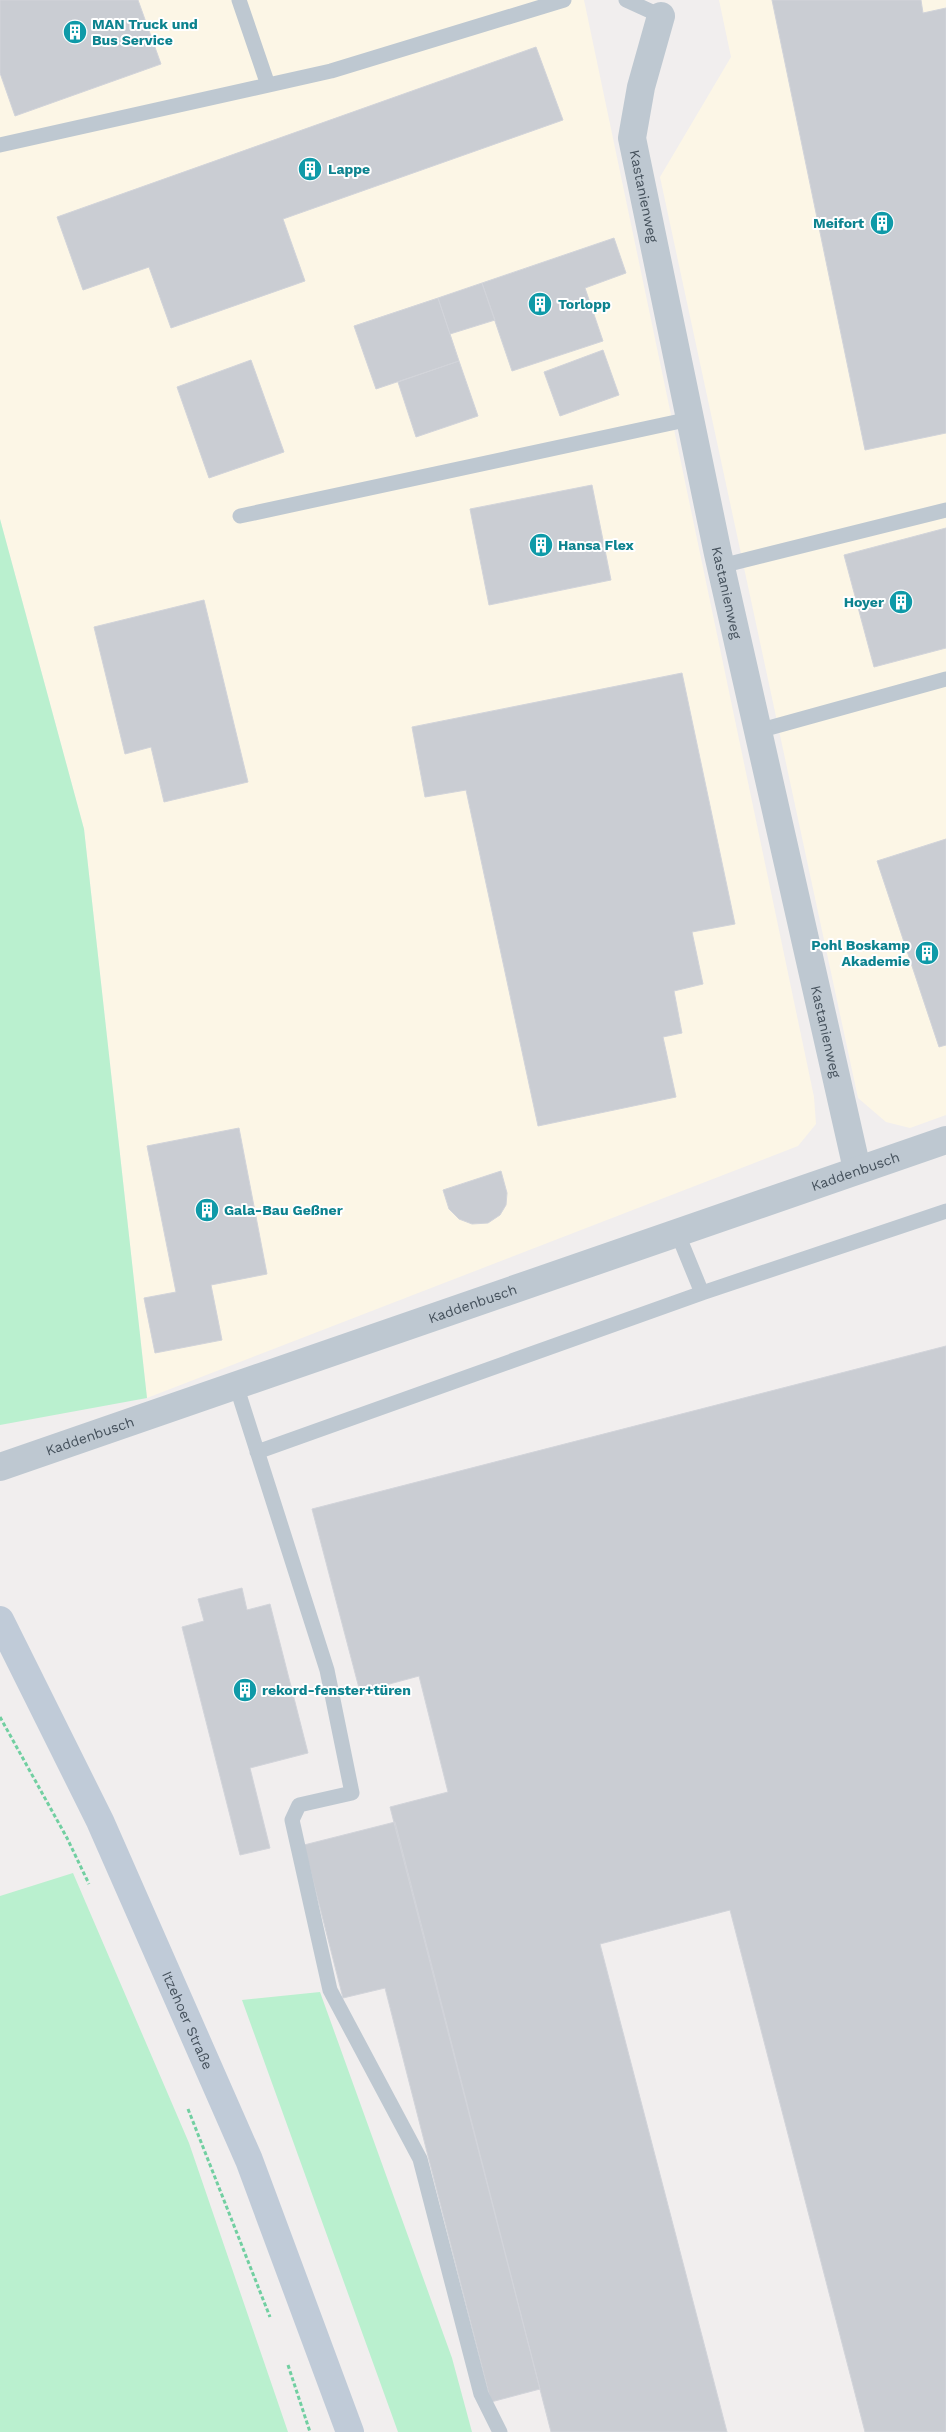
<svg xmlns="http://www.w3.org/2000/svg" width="946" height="2432" font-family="'Work Sans',sans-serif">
	<rect width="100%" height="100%" fill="#f1eeee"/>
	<path fill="#fcf6e6" d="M0 0H584L814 1097 816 1124 798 1146 147 1398 84 829 0 519Z
		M719 0H946V1115L910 1128 886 1122 858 1098 660 177 731 57Z"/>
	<path fill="#baf0cf" d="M0 519 84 829 147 1398 0 1425Z
		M73 1873 189 2143 288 2432H0V1896Z
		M320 1992 452 2358 472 2432H398L242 2000Z"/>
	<path fill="#cacdd3" stroke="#d2d4da" d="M0 0H138L161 64 15 116 0 73Z
		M772 0H921L923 13 946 8V433L865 450Z
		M536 47 563 120 283 219 305 281 171 328 149 267 83 290 57 217Z
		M614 238 626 273 585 288 603 341 512 371 482 283Z
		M482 283 495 320 450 334 438 298Z
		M438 298 459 361 376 389 354 326Z
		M603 350 619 395 560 416 544 372Z
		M251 360 284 452 209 478 177 387Z
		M459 361 478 416 416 437 398 382Z
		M592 485 611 580 489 605 470 509Z
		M946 528V648L874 667 844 555Z
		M204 600 248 782 164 802 151 747 125 754 94 627Z
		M682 673 735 924 692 932 703 984 674 991 682 1033 663 1037 676 1097 538 1126 466 790 425 797 412 727Z
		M946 839V1045L939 1047 877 861Z
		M239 1128 267 1274 211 1285 222 1340 155 1353 144 1298 176 1292 147 1146Z
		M501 1171 507 1193 506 1205 500 1215 488 1223 472 1224 459 1219 449 1209 443 1190Z
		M946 1346V2432H865L730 1910 600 1944 727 2432H551L390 1807 448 1792 419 1676 360 1692 312 1509Z
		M242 1588 247 1610 270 1604 308 1753 250 1768 270 1848 240 1855 182 1627 204 1621 198 1599Z
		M395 1822 540 2389 491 2402 385 1988 343 1998 304 1845Z"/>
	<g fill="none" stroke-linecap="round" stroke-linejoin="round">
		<path stroke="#71cfa1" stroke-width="3" stroke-dasharray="4 2.5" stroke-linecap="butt" d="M0 1717 67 1838 89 1884
			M188 2109 270 2317
			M288 2365 310 2432"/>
		<path stroke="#bec8d1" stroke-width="15" d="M239 0 268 85
			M626 0 661 16
			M0 145 331 71 564 0
			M240 516 690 419
			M721 566 946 510
			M758 731 946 679
			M677 1232 702 1293 946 1211
			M236 1385 327 1670 352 1793 299 1805 292 1820 330 1990 420 2159 481 2394 500 2432
			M257 1452 702 1293"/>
		<g stroke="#bec8d1" stroke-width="28">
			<path id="s1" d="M661 16 641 87 632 138 718 554 857 1169"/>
			<path id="s2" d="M0 1467 946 1140"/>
		</g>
		<path stroke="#c0cbd8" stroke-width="28" id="s3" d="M0 1620 100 1821 249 2160 350 2432"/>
	</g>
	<defs>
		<g id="building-disc" transform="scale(1.25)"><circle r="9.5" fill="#0f9aa8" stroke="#fff"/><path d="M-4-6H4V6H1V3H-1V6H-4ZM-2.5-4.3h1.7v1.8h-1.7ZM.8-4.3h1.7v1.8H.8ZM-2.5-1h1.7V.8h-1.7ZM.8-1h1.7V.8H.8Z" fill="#fff"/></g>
	</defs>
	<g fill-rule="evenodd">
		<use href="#building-disc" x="75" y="32"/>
		<use href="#building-disc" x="310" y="169"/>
		<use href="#building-disc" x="882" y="223"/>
		<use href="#building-disc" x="540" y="304"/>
		<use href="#building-disc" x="541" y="545"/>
		<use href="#building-disc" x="901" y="602"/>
		<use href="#building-disc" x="927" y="953"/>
		<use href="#building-disc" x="207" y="1210"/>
		<use href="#building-disc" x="245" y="1690"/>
	</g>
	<g text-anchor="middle" stroke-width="4" stroke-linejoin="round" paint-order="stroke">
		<g font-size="14" font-weight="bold" fill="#0d838f" stroke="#fff" text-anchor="start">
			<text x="92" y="29">MAN Truck und<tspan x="92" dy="16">Bus Service</tspan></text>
			<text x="328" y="174">Lappe</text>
			<text x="864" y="228" text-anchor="end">Meifort</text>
			<text x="558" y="309">Torlopp</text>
			<text x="558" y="550">Hansa Flex</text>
			<text x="884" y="607" text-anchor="end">Hoyer</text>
			<text x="910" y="950" text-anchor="end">Pohl Boskamp<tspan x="910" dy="16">Akademie</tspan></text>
			<text x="224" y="1215">Gala-Bau Geßner</text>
			<text x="262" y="1695">rekord-fenster+türen</text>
		</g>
		<g font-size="14" fill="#45515c" stroke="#fff">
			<text dy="5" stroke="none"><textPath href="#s1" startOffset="185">Kastanienweg</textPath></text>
			<text dy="5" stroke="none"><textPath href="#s1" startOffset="590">Kastanienweg</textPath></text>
			<text dy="5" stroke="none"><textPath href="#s1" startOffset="1040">Kastanienweg</textPath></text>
			<text dy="5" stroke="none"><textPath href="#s2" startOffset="905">Kaddenbusch</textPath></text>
			<text dy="5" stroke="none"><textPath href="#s2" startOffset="500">Kaddenbusch</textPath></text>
			<text dy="5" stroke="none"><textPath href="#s2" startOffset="95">Kaddenbusch</textPath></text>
			<text dy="5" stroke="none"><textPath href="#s3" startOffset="442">Itzehoer Straße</textPath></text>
		</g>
	</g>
</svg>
